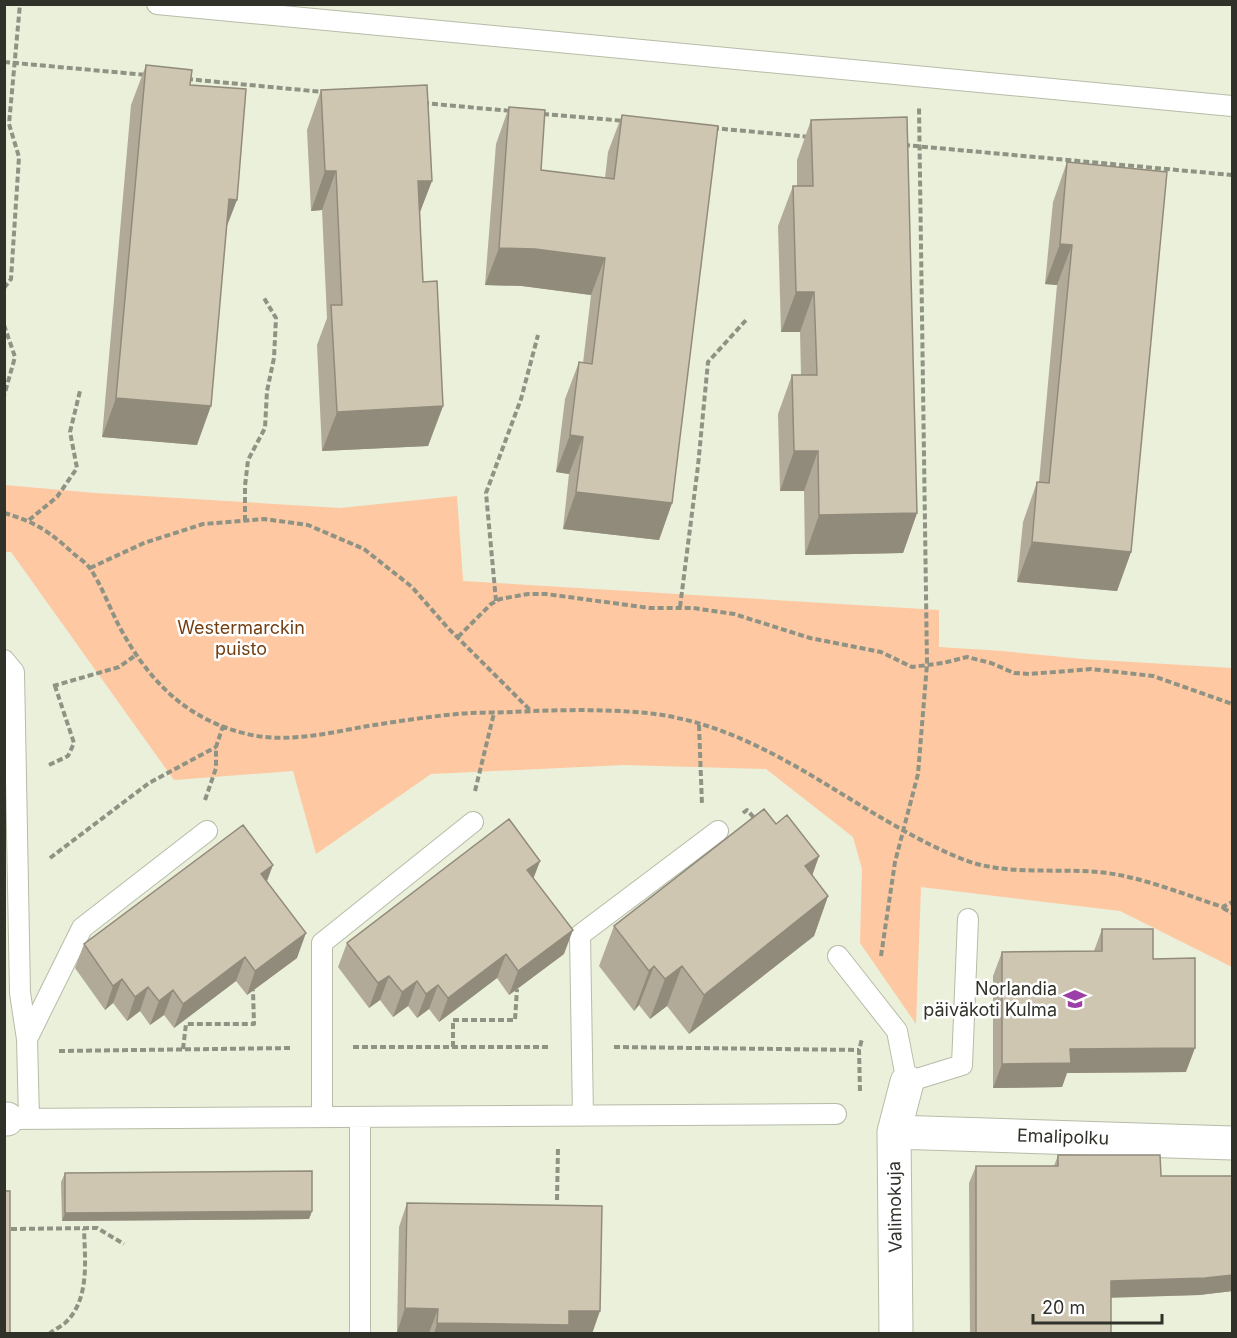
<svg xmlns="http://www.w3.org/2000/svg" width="1237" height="1338" font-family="Inter,sans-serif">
	<rect width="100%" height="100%" fill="#eaf0da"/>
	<path fill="#fdc8a2" d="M5 485 95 493 340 508 457 496 463 581 939 610V647L1002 651 1083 659 1232 668V967L1120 911 921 887 916 1024 860 943 862 869 853 837 766 769 624 765 431 774 316 854 293 771 174 780 11 552H5Z"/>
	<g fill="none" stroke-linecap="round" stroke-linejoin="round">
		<g stroke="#b6bca7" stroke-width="22">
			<path id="service" d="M157 4 1232 106
				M4 660 14 672 20 993 27 1039 29 1119
				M838 956 897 1031 907 1082 962 1065 968 919
				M27 1039 82 928 207 831
				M583 1116 580 935 718 831
				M322 1117V943L473 822
				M7 1119 836 1114
				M360 1334V1117"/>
		</g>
		<g stroke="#b6bca7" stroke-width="35">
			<path id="minor" d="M4 1119H7
				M894 1132 1232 1143
				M896 1334 894 1132 907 1082"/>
		</g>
		<path stroke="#8f9384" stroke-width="4" stroke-dasharray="6 3" stroke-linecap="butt" d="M4 62 147 75
			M187 79 323 92
			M423 103 511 111
			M543 114 625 121
			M713 128 810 137
			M904 145 1232 175
			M4 288 11 279 19 157 9 124 20 4
			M4 325 15 357 4 396
			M4 513C36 522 50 532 74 554 79 558 85 562 89 567 100 582 109 606 117 622 146 678 184 719 247 734 285 743 325 734 362 727 393 722 425 717 457 714 475 712 494 713 512 712 552 710 594 709 635 712 763 720 849 813 962 859 1004 876 1054 868 1098 872 1141 876 1182 894 1223 907L1232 902
			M29 520 57 497 77 468 70 432 80 391
			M245 521V486L248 460 265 428 267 391 274 358 276 318 264 298
			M90 568 144 543 203 524 264 519 308 525 364 549 412 587 447 627 531 711
			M496 601 486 493 521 399 538 335
			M680 607 698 466 708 362 747 319
			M458 637 491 604 500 599 528 594H546L650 608H693L734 614 810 638 881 652 912 667 943 663 967 657 991 663 1014 673 1030 674 1091 669 1153 676 1232 704
			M53 686 119 667 136 655
			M699 725 702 805
			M49 765 68 756 74 743 55 686
			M475 791 494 713
			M205 800 216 768V747L223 726
			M743 813 747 810 757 821
			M50 858 149 783 216 747
			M1223 908 1232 913
			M881 956 895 862 918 774 927 664 919 107
			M353 1047H549
			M453 1047V1020H515L517 989
			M614 1047 859 1050
			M183 1049 186 1024H254L253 990
			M59 1051 291 1048
			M860 1091 859 1050 862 1039
			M557 1200 558 1147
			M11 1229 97 1228 124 1244
			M49 1334C54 1330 60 1327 65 1323 90 1300 85 1260 84 1229"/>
		<use href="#service" stroke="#fff" stroke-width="20"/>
		<use href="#minor" stroke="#fff" stroke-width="33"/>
	</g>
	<path fill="#b2aa98" d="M146 65 190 85 227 228 197 445 102 437 131 105Z
		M321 90 420 213 423 282 443 406 428 446 322 451 317 345 327 318 322 210 311 211 307 130Z
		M509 107 541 170 605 178 608 152 622 115 672 503 659 540 563 529 569 474 556 472 565 399 579 362 583 363 591 295 522 286 485 285 496 144Z
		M811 120 917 513 903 553 805 555 804 491H780L778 414 792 375H801L800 332H781L778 226 793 186H797V160Z
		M1067 162 1131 552 1117 591 1017 582 1023 522 1037 482H1039L1057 285 1045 284 1053 202Z
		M776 824 819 856 812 875 828 896 814 936 689 1034 667 1006 650 1019 639 1005 634 1011 599 966 614 926Z
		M540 861 533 878 564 954 509 995 497 978 439 1022 429 1009 417 1018 408 1006 393 1017 380 1000 369 1008 338 967 347 943Z
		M267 881 297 958 247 995 236 981 174 1028 164 1015 150 1025 140 1011 127 1021 113 1003 105 1010 75 968 84 944Z
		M1102 929 1153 959 1186 1072 1067 1073 1062 1087 993 1088V976L1002 952 1094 951Z
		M1058 1155 1161 1176H1233V1291L1199 1295 1111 1297V1334H970L969 1183 976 1166H1054Z
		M65 1173 312 1211 309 1219 62 1221 61 1182Z
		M407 1203 592 1334H429L397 1332 399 1227Z"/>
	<path fill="#918b7c" d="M325 171H336L322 210 311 211Z
		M418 181H432L417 220Z
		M229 199 237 200 222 239Z
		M1060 244 1072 245 1057 285 1045 284Z
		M499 248 535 249 605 258 591 295 522 286 485 285Z
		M796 292H814L800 332H781Z
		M116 398 211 406 197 445 102 437Z
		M443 406 428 446 322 451 337 412Z
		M570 435 583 437 569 474 556 472Z
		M794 451H818L804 491H780Z
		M576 492 672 503 659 540 563 529Z
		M917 513 903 553 805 555 819 515Z
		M1032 542 1131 552 1117 591 1017 582Z
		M819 856 805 896V866Z
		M540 861 531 885 527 870Z
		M273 865 264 889 261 874Z
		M828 896 814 936 689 1034 704 995Z
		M573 930 564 954 509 995 518 971Z
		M306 933 297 958 247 995 255 971Z
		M506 954 497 978 439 1022 448 998Z
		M245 957 236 981 174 1028 183 1004Z
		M654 966 639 1005 634 1011 649 971Z
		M682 966 667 1006 650 1019 665 979Z
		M389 976 380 1000 369 1008 378 983Z
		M122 979 113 1003 105 1010 113 986Z
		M417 981 408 1006 393 1017 402 992Z
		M438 985 429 1009 417 1018 426 994Z
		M148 987 140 1011 127 1021 135 997Z
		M173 990 164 1015 150 1025 159 1001Z
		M1195 1048 1186 1072 1067 1073 1062 1087 993 1088 1002 1064 1070 1049Z
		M312 1211 309 1219 62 1221 65 1213Z
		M1233 1275V1291L1199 1295 1105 1298 1111 1281Z
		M405 1308 438 1309 429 1333 397 1332Z
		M569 1311H600L592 1334H434L437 1323Z"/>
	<path fill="#cfc6b1" stroke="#918b7c" stroke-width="1.5" d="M146 65 192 70 190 85 246 89 237 200 229 199 211 406 116 398Z
		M427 85 432 181H418L423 282 437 281 443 406 337 412 331 305H342L336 171H325L321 90Z
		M509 107 545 110 541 170 614 179 622 115 718 126 672 503 576 492 583 437 570 435 579 362 592 364 605 258 535 249 499 248Z
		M907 117 917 513 819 515 818 451H794L792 375H817L814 292H796L793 186H813L811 120Z
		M1067 162 1167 172 1131 552 1032 542 1037 482 1049 483 1072 245 1060 244Z
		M764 809 776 824 787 815 819 856 805 866 828 896 704 995 682 966 665 979 654 966 649 971 614 926Z
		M509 819 540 861 527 870 573 930 518 971 506 954 448 998 438 985 426 994 417 981 402 992 389 976 378 983 347 943Z
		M243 825 273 865 261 874 306 933 255 971 245 957 183 1004 173 990 159 1001 148 987 135 997 122 979 113 986 84 944Z
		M1102 929H1153V959L1195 958V1048L1070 1049 1071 1063 1002 1064V952L1102 951Z
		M1058 1155H1160L1161 1176H1233V1275L1205 1278 1111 1281V1334H976V1166H1058Z
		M312 1171V1211L65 1213V1173Z
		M4 1191H10V1334H4Z
		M407 1203 602 1206 600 1311H569V1325L437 1323 438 1309 405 1308Z"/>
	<defs>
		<g id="school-bare" transform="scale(1.8)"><path d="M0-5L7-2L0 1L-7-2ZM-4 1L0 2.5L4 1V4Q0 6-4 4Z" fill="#9d3fa8" stroke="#fff" stroke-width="2.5" paint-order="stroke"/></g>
	</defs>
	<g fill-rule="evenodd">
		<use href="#school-bare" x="1075" y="999"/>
	</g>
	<g text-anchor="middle" stroke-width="5" stroke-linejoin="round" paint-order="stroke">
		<g font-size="18" fill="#723f12" stroke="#fff">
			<text x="241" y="634">Westermarckin<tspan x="241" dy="21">puisto</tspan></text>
		</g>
		<g font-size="18" fill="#30322a" stroke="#fff" text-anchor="end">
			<text x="1057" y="995">Norlandia<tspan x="1057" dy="21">päiväkoti Kulma</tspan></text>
		</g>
		<g font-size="18" fill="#30322a" stroke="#fff">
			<text transform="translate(1063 1137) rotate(2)" y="6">Emalipolku</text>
			<text transform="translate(895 1207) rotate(-91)" y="6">Valimokuja</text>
		</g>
	</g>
	<rect width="1237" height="1338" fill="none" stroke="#30322a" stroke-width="12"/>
	<path d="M1033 1314v9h129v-9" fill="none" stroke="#30322a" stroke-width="3"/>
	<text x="1042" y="1314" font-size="18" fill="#30322a" stroke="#ffffff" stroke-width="4.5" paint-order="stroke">20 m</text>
</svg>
